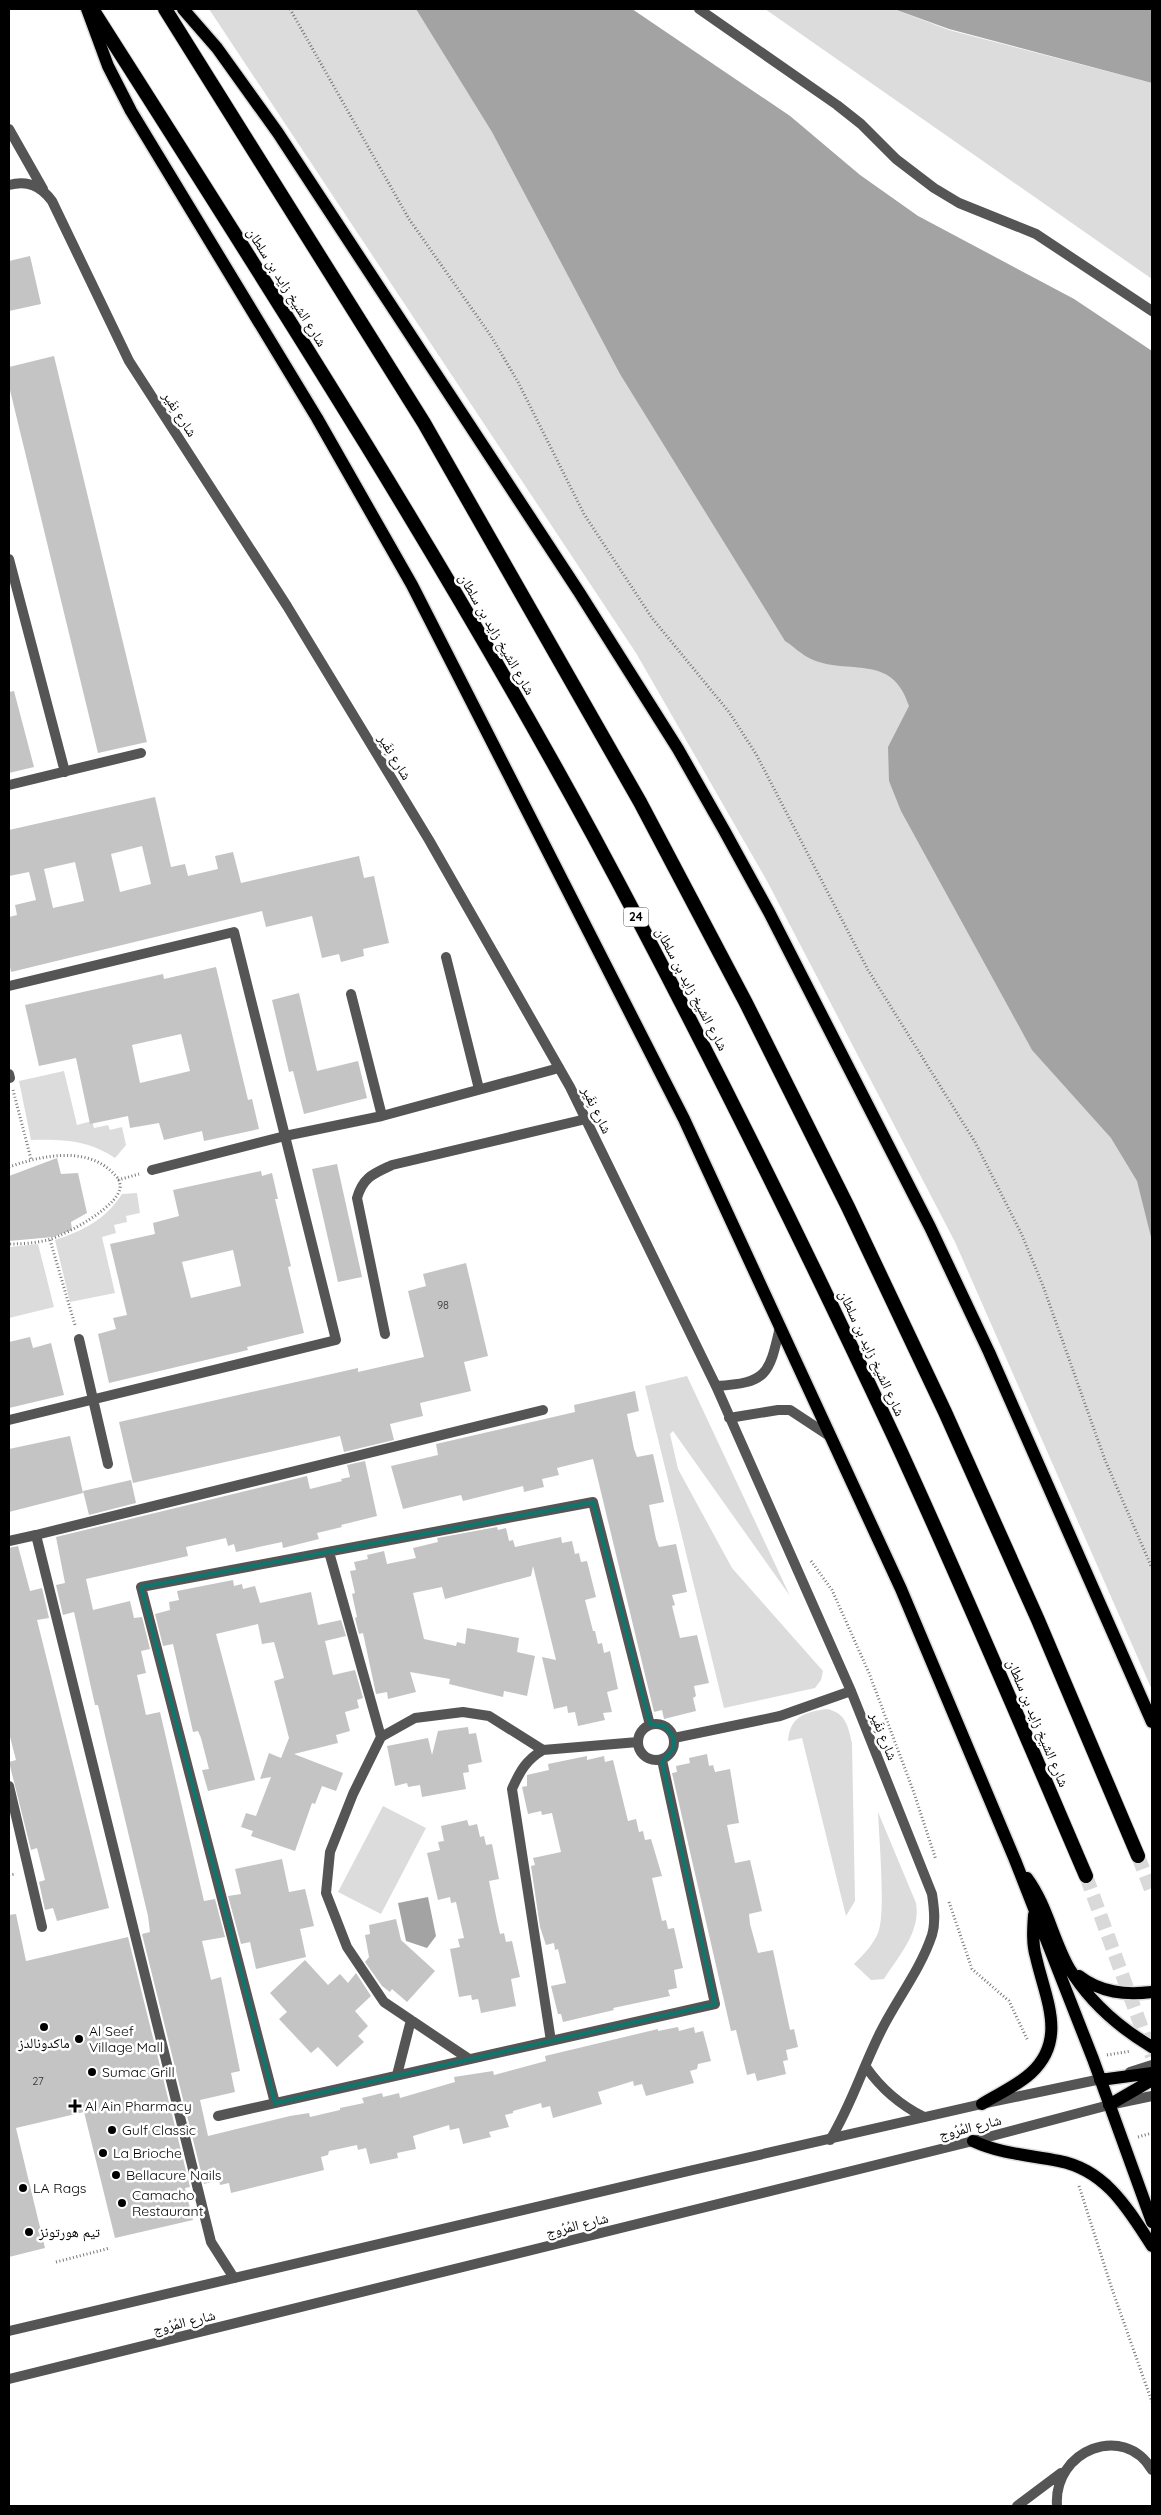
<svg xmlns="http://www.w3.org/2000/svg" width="1161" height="2515" font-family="Quicksand,'Noto Naskh Arabic',sans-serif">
	<rect width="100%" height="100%" fill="#fff"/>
	<path fill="#dcdcdc" d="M209 9H632L790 116 860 175 918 216 1074 299 1152 351V1690L955 1242 767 881 636 653Z
		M765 9H894L949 30 1152 83V279Z
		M64 1071 77 1125 92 1121 94 1128 108 1125 110 1130 122 1127 126 1145 115 1158C88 1140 63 1139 31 1140L19 1081Z
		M137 1193 140 1213 126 1216 127 1222 114 1225 116 1233 102 1237 115 1293 70 1302 55 1240C83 1231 106 1219 122 1194Z
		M38 1244 54 1307 9 1318V1247Z
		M687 1376 790 1596 673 1431 670 1434 678 1469 732 1568 823 1671 821 1680 815 1688 724 1708 645 1386Z
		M827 1709C846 1713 848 1726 852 1743L855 1901 846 1916 802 1738 788 1741C790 1717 804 1712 827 1709Z
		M383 1806 426 1828 381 1914 338 1892Z
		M878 1812 916 1903C921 1932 899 1955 884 1979L871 1980 854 1964C864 1954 872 1946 878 1933 886 1914 879 1837 878 1812Z"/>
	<path fill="#a3a3a3" d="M416 9H632L790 116 860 175 918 216 1074 299 1152 351V1241L1137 1181 1111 1138 1032 1050 901 811 889 781 888 747 909 706C892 652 849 676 811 659 802 655 793 646 785 641L620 374 492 132Z
		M894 9H1152V83L949 29Z
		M428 1897 436 1936 427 1948 406 1941 398 1903Z"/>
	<path fill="#c4c4c4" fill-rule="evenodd" d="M30 256 41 304 9 311V261Z
		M54 356 147 742 98 753 9 386V367Z
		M14 691 34 767 9 773V692Z
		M155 797 171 867 185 864 188 876 218 869 215 856 233 852 241 883 359 856 364 878 374 876 389 943 363 949 364 956 341 962 339 954 322 958 312 916 266 927 262 911 11 972 9 961V917L17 915 15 905 36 900 29 872 9 876V830ZM142 846 151 884 120 892 111 854ZM75 862 84 901 53 908 44 869Z
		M216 967 248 1100 252 1099 259 1129 204 1141 202 1131 164 1140 159 1123 130 1128 128 1116 90 1124 76 1058 39 1066 25 1005 163 974 164 979ZM181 1034 190 1071 140 1083 132 1045Z
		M299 993 317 1071 358 1061 367 1098 304 1114 293 1071 289 1072 272 1000Z
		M57 1158 61 1174 78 1173 87 1213 71 1222 72 1230 53 1237 9 1241V1176Z
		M337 1164 362 1277 338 1282 312 1169Z
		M261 1171 262 1176 272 1173 278 1199H275L291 1266 288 1267 304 1333 247 1347 248 1350 109 1383 98 1334 116 1329 113 1318 127 1315 110 1244 155 1234 153 1223 179 1216 173 1190ZM233 1250 241 1286 191 1298 182 1262Z
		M466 1263 488 1356 464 1362 471 1391 420 1403 423 1416 390 1424 394 1440 344 1452 340 1436 133 1483 119 1422 358 1368V1372L424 1357 408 1291 426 1286 423 1274Z
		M30 1337 33 1348 51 1343 64 1395 9 1408V1342Z
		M635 1391 639 1411 627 1414 634 1449 637 1457 653 1454 664 1502 649 1505 656 1539 659 1547 676 1544 687 1592 672 1595 675 1605 672 1606 680 1638 697 1635 709 1683 694 1686 696 1696 693 1698 696 1711 664 1719 662 1710 654 1712 593 1459 557 1468 559 1475 542 1479 544 1487 524 1492 523 1486 463 1501 461 1495 403 1509 391 1466 438 1455 436 1444 575 1412 574 1405Z
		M70 1436 83 1493 9 1512V1449Z
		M365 1461 377 1516 341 1525 342 1527 317 1533 319 1539 283 1548 282 1542 236 1552 234 1544 228 1546 226 1538 186 1547 188 1556 86 1579 93 1610 130 1601 134 1618 142 1617 150 1649 141 1651 146 1673 137 1675 146 1715 160 1712 204 1901 215 1899 225 1937 202 1941 211 1980 221 1977 240 2071 231 2073 235 2092 200 2100 208 2136 290 2116 309 2113 310 2117 340 2110V2108L364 2103 362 2098 382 2093 383 2097 399 2093 400 2098 455 2082 454 2077 493 2071 494 2075 546 2061 545 2056 658 2029V2031L678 2027 679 2031 694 2027 695 2033 703 2031 711 2061 698 2064 697 2069 690 2071 694 2083 646 2096 642 2084 634 2086 633 2081 598 2092 602 2104 553 2118 550 2106 542 2108 541 2103 513 2111V2113L505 2115 509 2127 489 2132 491 2137 463 2144 459 2128 450 2130 449 2125 413 2136 416 2149 397 2153 398 2158 370 2164 366 2148 358 2150 357 2145 329 2151 328 2155 321 2157 324 2170 231 2193 229 2183 220 2185 219 2180 204 2184 142 1934 150 1932 148 1916 107 1744 98 1705H95L74 1612 63 1615 56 1585 65 1583 56 1537 307 1476 310 1489 342 1481 341 1479 350 1477 347 1465Z
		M131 1480 136 1503 89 1515 83 1491Z
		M497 1527 498 1530 506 1528 509 1541 513 1540 515 1547 561 1537 562 1543 572 1541 575 1554 579 1553 581 1562 587 1561 596 1597 585 1600 593 1631H595L598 1644 602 1643 604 1653 610 1651 618 1689 607 1692 612 1712 603 1713 605 1720 578 1726 575 1712 568 1713 567 1706 554 1709 542 1657 556 1660 533 1566 531 1576 445 1599 442 1587 413 1593 424 1639 456 1646 457 1642 465 1644 467 1628 519 1638 517 1652 535 1656 527 1696 504 1691 503 1697 486 1693 449 1684 450 1679 410 1672 416 1692 388 1699 387 1692 376 1694 363 1633 359 1634 355 1618 357 1617 352 1594 355 1593 350 1571 356 1570 354 1562 368 1559 367 1555 384 1551 387 1564 416 1558 413 1548 438 1542 437 1538Z
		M18 1546 30 1591 42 1588 49 1618 37 1620 109 1908 57 1921 53 1908 45 1910 39 1882 45 1880 37 1848 31 1850 9 1762 16 1760 9 1733V1548Z
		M233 1580 234 1586 242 1584 243 1589 255 1586 260 1603 311 1592 318 1625 341 1620 346 1636 325 1641 333 1675 355 1670 363 1698 357 1700 359 1708 345 1712 350 1731 336 1735 338 1743 294 1754 343 1773 336 1791 322 1786 315 1804 312 1803 295 1851 251 1836 253 1831 241 1827 246 1813 256 1816 271 1777 260 1779 269 1753 281 1758 289 1738 274 1681 284 1678 274 1642 262 1644 258 1624 216 1634 255 1780 208 1791 202 1770 209 1769 201 1738 198 1731 193 1732 173 1644 163 1646 155 1614 170 1610 169 1602 179 1600 177 1591Z
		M468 1727 469 1734 476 1733 482 1762 468 1765 469 1772 463 1773 466 1789 422 1797 420 1785 408 1787 407 1783 395 1786 387 1746 428 1738 432 1755 438 1731Z
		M707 1754 709 1766 713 1765 715 1772 730 1769 739 1823 727 1825 735 1863 750 1860 762 1911 749 1914 750 1924 758 1953 773 1950 790 2030 794 2029 798 2047 786 2050 788 2060 783 2061 786 2074 757 2081 755 2073 747 2075 736 2030 731 2031 672 1773 677 1772 676 1766 690 1763 689 1758Z
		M587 1756V1760L604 1756 605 1762 613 1760 628 1821 636 1819 639 1832 643 1831 645 1840 651 1839 662 1876 652 1878 659 1908 662 1921 666 1920 668 1929 674 1928 683 1968 674 1970 677 1988 668 1990 670 1996 613 2008 614 2010 563 2022 561 2014H558L551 1986 566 1983 558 1949 555 1950 554 1943 546 1945 540 1927 531 1866 535 1865 533 1858 561 1852 552 1813 542 1815 541 1811 528 1814 522 1787 527 1786V1775L549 1770 548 1764Z
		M467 1820 469 1826 477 1824 480 1837 484 1836 486 1845 492 1844 499 1879 489 1881 497 1921 500 1934 504 1933 506 1942 512 1941 520 1977 511 1979 516 2006 481 2013 478 1999 472 2000 471 1995 459 1997 450 1949 460 1947 458 1939 464 1938 456 1902 451 1903 450 1897 438 1900 427 1853 440 1850 438 1842 444 1841 441 1826Z
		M282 1859 289 1892 305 1889 314 1926 300 1929 306 1957 256 1969 250 1942 241 1944 228 1896 241 1894 235 1869Z
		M16 1914 26 1961 128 1937 190 2187 185 2188 193 2220 115 2238 84 2112 16 2128 45 2248 9 2257V1915Z
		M396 1919 401 1940 435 1971 407 2002 392 1989 390 1992 382 1986 365 1962 369 1957 365 1935 370 1934 369 1925Z
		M305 1960 328 1985 340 1974 348 1983 356 1973 371 1996 355 2011 368 2026 358 2036 364 2042 337 2067 318 2047 311 2053 279 2019 287 2012 270 1993Z"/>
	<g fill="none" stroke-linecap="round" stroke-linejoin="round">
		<path stroke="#d9d9d9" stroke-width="14" stroke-dasharray="14 7" stroke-linecap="butt" d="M1138 1856 1152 1892
			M1086 1876 1152 2056"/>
		<g stroke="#dbdbdb" stroke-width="15">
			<path id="primary" d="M87 9 108 66 131 111 317 418 412 585 684 1119 901 1589 1015 1860 1093 2059 1152 2222
				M183 9 217 48 278 133 579 592 678 749 724 830 769 912 930 1227 989 1352 1152 1722
				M1027 1878C1047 1905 1053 1940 1069 1968 1089 2001 1120 2028 1152 2047
				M1079 1976C1101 1993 1126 1995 1152 1992
				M1100 2080 1152 2073
				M982 2104C998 2094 1017 2086 1031 2073 1068 2039 1045 1998 1036 1957 1032 1944 1033 1929 1034 1915
				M1109 2105 1152 2080
				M973 2141C1001 2154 1029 2155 1059 2161 1106 2170 1128 2209 1152 2246"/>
		</g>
		<g stroke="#dbdbdb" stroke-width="16">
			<path id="trunk" d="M92 9C265 281 440 553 594 837 700 1034 799 1234 894 1437 961 1582 1023 1729 1086 1876
				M165 9 424 423 640 802 746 1003 848 1207 945 1412 1038 1620 1138 1856"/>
		</g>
		<path stroke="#777" stroke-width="3" stroke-dasharray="1 2.5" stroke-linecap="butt" d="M290 9 409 219 491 336 518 382 584 514 652 618 729 712 756 754 868 970 975 1142 1022 1235 1043 1286 1105 1460 1152 1568
			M13 1090 31 1159
			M9 1167C40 1156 84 1146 111 1171 115 1175 119 1178 120 1184 124 1204 67 1234 51 1239 38 1243 22 1244 9 1244
			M118 1180 139 1174
			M50 1240 75 1325
			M811 1561 832 1590 869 1673 913 1790 936 1860
			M9 1875 16 1874
			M949 1902 972 1969 1009 2001 1028 2041
			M1107 2055 1131 2051
			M1138 2137 1152 2133
			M1079 2186 1112 2289 1152 2402
			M56 2262 110 2248"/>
		<path stroke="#555" stroke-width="10" d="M699 9 837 105 861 124 896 159 934 188 959 203 1036 234 1152 311
			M9 129 43 189
			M446 957 479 1089
			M351 994 382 1116
			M285 1136 382 1116 559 1068
			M385 1334 357 1198C363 1177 373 1174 392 1165L586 1119
			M36 1535 543 1410"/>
		<path stroke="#555" stroke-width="10" d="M9 185C28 180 41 186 52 201L129 361 287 606 429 840 570 1087 716 1386 851 1691 932 1894C934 1907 936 1922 932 1935 920 1971 896 2000 880 2033 862 2069 851 2106 830 2140
			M9 559 65 772
			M9 785 141 753
			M9 986 234 932 336 1340 9 1420
			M9 1074 10 1078
			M152 1170 285 1136
			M79 1339 108 1464
			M716 1386C767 1383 769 1375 780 1327
			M729 1418 778 1410H790L831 1437
			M9 1541 36 1535 211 2242 234 2278
			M329 1552 381 1737
			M638 1742a18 18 0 1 1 36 0a18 18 0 1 1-36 0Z
			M674 1738 780 1716 851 1691
			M543 1750C526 1760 520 1771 512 1789L551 2041
			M9 1786 42 1927
			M469 2059 384 2002 347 1947 326 1893 330 1852 353 1794 381 1737 415 1718 463 1712 489 1716 543 1750 638 1742
			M866 2067C882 2090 900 2105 924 2117
			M397 2075 411 2020
			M275 2103 141 1587 593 1502 650 1725
			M218 2116 715 2004 662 1760
			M1017 2506 1061 2473
			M1057 2506C1053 2450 1124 2422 1152 2470"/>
		<path stroke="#555" stroke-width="10" d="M1130 2072 1152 2065
			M9 2331 693 2170 982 2104 1106 2078
			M9 2379 973 2141 1109 2105 1152 2096"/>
		<use href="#primary" stroke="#000" stroke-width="12"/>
		<use href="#trunk" stroke="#000" stroke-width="14"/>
	</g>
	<path fill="none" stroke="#0f766e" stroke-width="4" stroke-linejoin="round" d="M593 1502 650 1724 665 1726 674 1738 673 1749 662 1762 715 2004 275 2103 141 1587Z"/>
	<g fill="#000" stroke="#fff" stroke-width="2">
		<circle cx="44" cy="2027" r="5"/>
		<circle cx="79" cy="2039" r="5"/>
		<circle cx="92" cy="2072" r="5"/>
		<path d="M72.5 2098.5h5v5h5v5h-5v5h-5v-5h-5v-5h5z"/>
		<circle cx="112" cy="2130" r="5"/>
		<circle cx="103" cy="2153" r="5"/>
		<circle cx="116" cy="2175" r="5"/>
		<circle cx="23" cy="2188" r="5"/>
		<circle cx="122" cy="2203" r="5"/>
		<circle cx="29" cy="2232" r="5"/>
	</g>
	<g text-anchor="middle" stroke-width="5" stroke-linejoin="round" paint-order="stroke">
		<g font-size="11" fill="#313131">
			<text x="443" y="1309">98</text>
			<text x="38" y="2085">27</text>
		</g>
		<rect fill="#fff" stroke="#4c4c4c" stroke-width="1" x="623.5" y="907.5" width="25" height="19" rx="4"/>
		<g font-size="12" font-weight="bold" fill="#000">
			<text x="636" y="921">24</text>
		</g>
		<g font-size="14" fill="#000" stroke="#fff">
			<text transform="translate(287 287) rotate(58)" y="5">شارع الشيخ زايد بن سلطان</text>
			<text transform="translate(180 414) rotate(57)" y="5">شارع نِفَير</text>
			<text transform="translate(497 634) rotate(60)" y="5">شارع الشيخ زايد بن سلطان</text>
			<text transform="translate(395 757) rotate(59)" y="5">شارع نِفَير</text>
			<text transform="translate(692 989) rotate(62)" y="5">شارع الشيخ زايد بن سلطان</text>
			<text transform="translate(597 1110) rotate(64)" y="5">شارع نِفَير</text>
			<text transform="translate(872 1353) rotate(65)" y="5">شارع الشيخ زايد بن سلطان</text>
			<text transform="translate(1038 1723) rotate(67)" y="5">شارع الشيخ زايد بن سلطان</text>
			<text transform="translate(884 1736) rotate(68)" y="5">شارع نِفَير</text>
			<text transform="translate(970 2127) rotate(-14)" y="5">شارع المُرُوج</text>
			<text transform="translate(577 2225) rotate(-14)" y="5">شارع المُرُوج</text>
			<text transform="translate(184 2322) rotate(-14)" y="5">شارع المُرُوج</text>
		</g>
		<g font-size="14" fill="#000" stroke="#fff" text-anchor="start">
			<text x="89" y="2036">Al Seef<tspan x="89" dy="16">Village Mall</tspan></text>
			<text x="44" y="2048" text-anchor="middle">ماكدونالدز</text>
			<text x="102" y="2077">Sumac Grill</text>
			<text x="85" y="2111">Al Ain Pharmacy</text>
			<text x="122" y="2135">Gulf Classic</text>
			<text x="113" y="2158">La Brioche</text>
			<text x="126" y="2180">Bellacure Nails</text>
			<text x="33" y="2193">LA Rags</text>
			<text x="132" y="2200">Camacho<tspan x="132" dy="16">Restaurant</tspan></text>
			<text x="39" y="2237">تيم هورتونز</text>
		</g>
	</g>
	<rect width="1161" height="2515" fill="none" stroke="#000000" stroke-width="20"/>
</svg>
